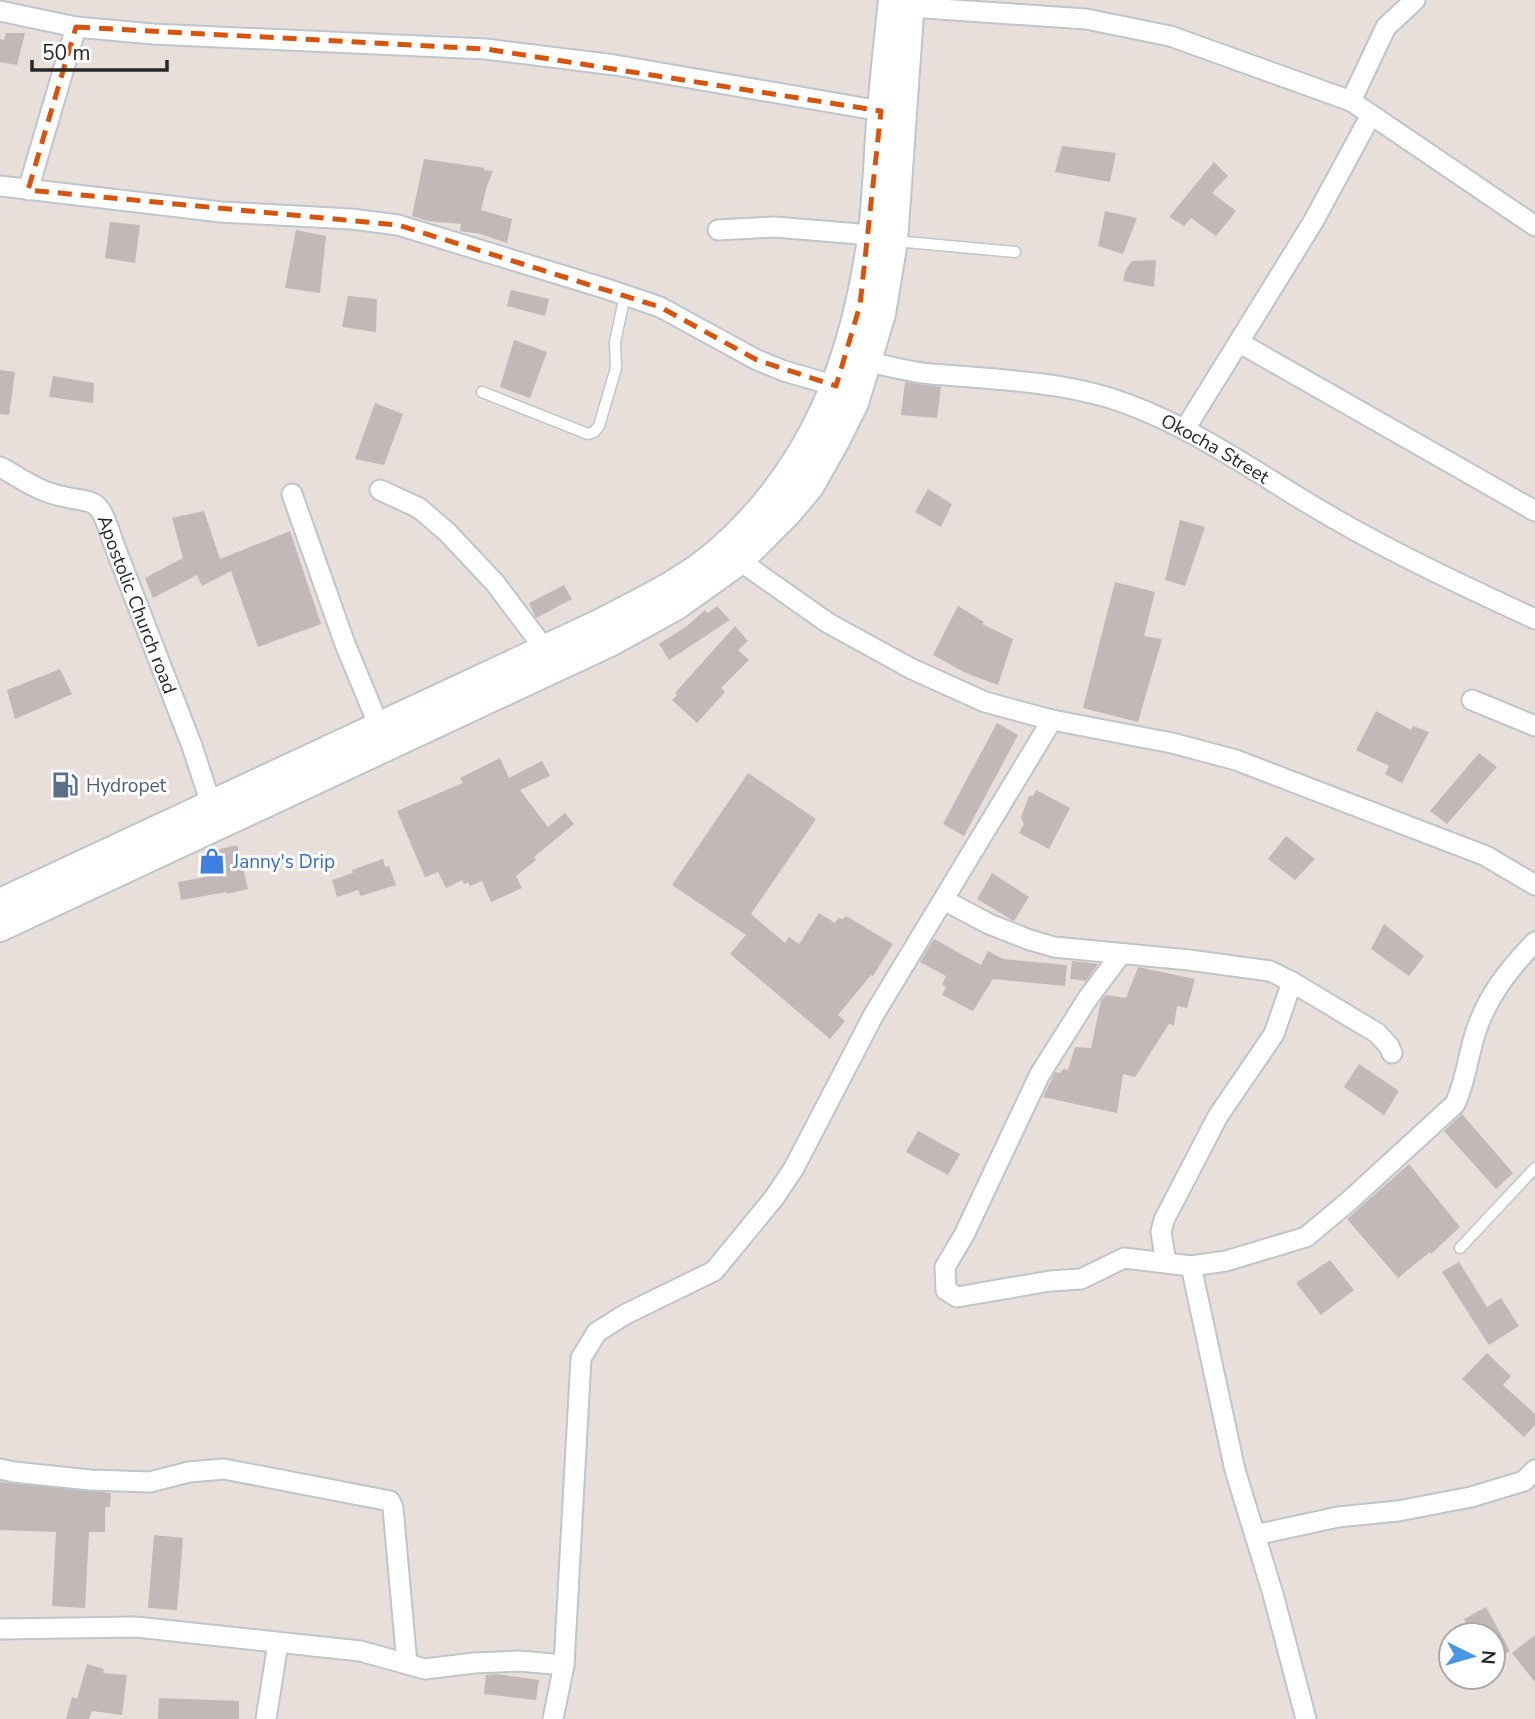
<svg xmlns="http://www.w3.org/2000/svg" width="1535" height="1719" font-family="'Nunito Sans',sans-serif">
	<rect width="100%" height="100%" fill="#e8deda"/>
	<path fill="#c1b8b7" d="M6 33H25L17 65 0 62V39L4 40Z
		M1062 146 1116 153 1110 182 1055 172Z
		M424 159 485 168 483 170 493 171 487 186 481 210 512 219 507 243 481 234 460 231 461 224 428 221 412 216Z
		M1214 162 1228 176 1212 193 1236 211 1216 236 1191 218 1184 226 1169 217Z
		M1105 211 1137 218 1123 254 1098 246Z
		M110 222 140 225 135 263 105 258Z
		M296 230 326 236 320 293 285 288Z
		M1156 260 1154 287 1123 281 1126 269 1132 261Z
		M511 290 549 299 545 316 507 306Z
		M348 296 377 299 376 332 342 327Z
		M514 340 547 352 530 398 500 387Z
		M0 370 15 372 9 415 0 414Z
		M53 376 94 383 93 403 49 397Z
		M905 382 941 387 937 418 901 415Z
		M375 403 403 414 384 465 355 459Z
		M928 489 952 504 941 527 915 512Z
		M204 511 220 559 290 531 321 624 258 647 231 571 202 586 197 575 153 598 145 578 183 558 172 518Z
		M1180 520 1205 527 1185 586 1165 580Z
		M1115 582 1155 592 1144 636 1162 639 1138 722 1083 708Z
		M564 585 572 599 536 618 529 603Z
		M717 606 730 620 669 660 659 644 687 626 705 610 708 613Z
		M958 606 984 622 982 624 1013 639 998 685 966 673 933 655Z
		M735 626 748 641 738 650 749 660 721 688 725 692 697 723 672 700 677 695 675 693Z
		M60 669 72 694 15 719 7 690Z
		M1376 711 1411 730 1413 726 1429 732 1402 783 1385 774 1389 766 1356 750Z
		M997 723 1018 735 964 836 943 824Z
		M1479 753 1497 767 1447 824 1430 811Z
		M500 758 509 778 542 761 550 776 520 790 548 827 565 813 574 824 534 857 536 860 516 876 522 888 491 902 482 881 470 886 468 882 464 884 462 880 446 888 438 872 425 877 397 811 463 783 460 778Z
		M748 773 816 819 751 914 785 943 789 937 799 944 819 913 835 923 838 918 843 919 846 916 893 944 873 976 871 975 838 1015 845 1021 830 1039 730 954 746 935 672 885Z
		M1036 790 1070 808 1049 849 1019 833 1024 824 1021 817 1029 796H1033Z
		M1286 836 1315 859 1295 880 1268 859Z
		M237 845 248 889 227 894V892L181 900 178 882 222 874 216 850Z
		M383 859 385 867 389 866 396 885 361 896 358 890 337 897 332 880 353 873 352 870Z
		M992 873 1029 897 1014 921 977 899Z
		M1384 924 1424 956 1409 976 1371 949Z
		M934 939 981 965 988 951 1003 959 1067 965 1065 986 993 979 973 1011 942 995 946 987 942 985 946 976 920 962Z
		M1072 961 1098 964 1086 981 1070 979Z
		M1138 967 1195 979 1187 1008 1177 1006 1174 1025 1169 1024 1135 1077 1123 1074 1117 1113 1043 1097 1055 1072 1060 1073 1063 1069 1068 1070 1075 1047 1091 1048 1101 1001 1106 995 1126 998Z
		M1359 1064 1399 1091 1384 1115 1344 1087Z
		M1462 1114 1513 1173 1496 1189 1444 1131Z
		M918 1131 960 1154 948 1175 906 1152Z
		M1409 1164 1460 1227 1431 1254 1430 1252 1398 1278 1347 1219Z
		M1330 1260 1354 1290 1321 1315 1296 1283Z
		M1459 1262 1487 1307 1501 1298 1519 1326 1489 1345 1442 1272Z
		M1487 1353 1511 1376 1503 1385 1535 1414V1425L1524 1437 1462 1379Z
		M0 1482 111 1493 110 1507H105V1532H89L85 1608 52 1606 56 1532 0 1530Z
		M154 1535 183 1538 177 1610 148 1608Z
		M1486 1607 1510 1651 1493 1661V1635H1472L1464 1619Z
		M1535 1635V1682L1512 1653Z
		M87 1664 104 1669 103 1673 127 1675 122 1715 92 1711 89 1719H66L72 1697 77 1699Z
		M496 1674 539 1680 536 1700 484 1694 486 1675Z
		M159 1698 239 1701V1719H158Z"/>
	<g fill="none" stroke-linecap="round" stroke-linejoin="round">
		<g stroke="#bfc5cd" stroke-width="13">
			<path id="service" d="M895 241 1015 252
				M482 392 588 434 594 432 599 426 616 368 615 342 625 295
				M1460 1248 1535 1168"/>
		</g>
		<g stroke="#bfc5cd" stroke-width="23">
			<g id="minor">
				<path d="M910 7 1086 19 1170 36 1351 101 1535 226"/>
				<path d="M0 11 76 27 153 34 486 49 615 65 881 111"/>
				<path d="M1351 101 1386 27 1415 0"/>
				<path d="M0 186 221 212 352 219 398 225 607 289 660 307 757 360 784 371 836 386"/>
				<path d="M28 190 76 27"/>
				<path d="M718 230 775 227 871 235"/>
				<path d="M1240 343 1535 511"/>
				<path id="s1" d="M868 362C889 366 910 372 931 374 989 379 1055 381 1110 398 1192 424 1261 477 1335 519 1399 556 1468 588 1535 619"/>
				<path d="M1185 429 1313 222 1371 115"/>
				<path id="s2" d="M0 467C16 475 33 488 50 493 94 507 97 489 113 542L192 746 211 804"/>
				<path d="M380 490 419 508 447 532 495 583 544 648"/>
				<path d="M292 494 345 644 379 726"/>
				<path d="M740 561 828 623 912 669 985 702 1052 720 1172 743 1236 760 1486 856 1535 885"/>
				<path d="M1472 700 1535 726"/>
				<path d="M944 900 989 924 1030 940 1054 947 1189 960 1270 971 1292 982 1377 1033 1389 1046 1392 1053"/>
				<path d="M1121 954 1088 998 1040 1074 964 1235 945 1267 946 1290 957 1297 1050 1281 1081 1279 1124 1258 1191 1266 1226 1261 1306 1237 1349 1201 1455 1104C1466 1081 1468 1055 1476 1031 1488 995 1509 969 1535 942"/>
				<path d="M1166 1263 1161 1232 1164 1220 1218 1116 1274 1034 1292 982"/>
				<path d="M1191 1266 1235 1470 1273 1594 1306 1719"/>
				<path d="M0 1469 14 1472 90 1480 150 1482 189 1472 224 1469 390 1501 393 1508 407 1664"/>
				<path d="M1255 1535 1338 1517 1398 1511 1471 1497 1524 1481 1535 1470"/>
				<path d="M0 1629 136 1627 360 1651 425 1669 474 1663 519 1661 564 1665"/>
				<path d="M266 1719 278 1643"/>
				<path d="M553 1719 564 1665 581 1358 597 1332 626 1314 714 1271 774 1198 794 1168 873 1016 1052 720"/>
			</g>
		</g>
		<g stroke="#bfc5cd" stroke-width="30">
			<path id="secondary" d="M0 902 597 624C639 602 684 582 720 550 814 467 854 359 871 238 877 196 877 153 881 111 884 74 888 37 892 0
				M0 928 608 644 677 606 740 561 788 513 810 487 836 441 855 403 882 314 894 241 911 0"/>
		</g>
		<use href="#service" stroke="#fff" stroke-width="10"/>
		<use href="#minor" stroke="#fff" stroke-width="19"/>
		<use href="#secondary" stroke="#fff" stroke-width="26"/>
	</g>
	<path fill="none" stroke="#d5540f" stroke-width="5" stroke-dasharray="14 9" stroke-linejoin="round" d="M76 27 486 49 881 111 860 305 836 386 757 360 660 307 398 225 28 190Z"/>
	<defs>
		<g id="fuel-bare" transform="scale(2.1)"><path d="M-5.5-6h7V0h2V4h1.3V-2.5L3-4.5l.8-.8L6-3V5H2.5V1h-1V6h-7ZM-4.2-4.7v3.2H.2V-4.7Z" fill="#5c6f8a" stroke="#fff" stroke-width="2.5" paint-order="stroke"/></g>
		<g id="shop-bare" transform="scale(2.1)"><path d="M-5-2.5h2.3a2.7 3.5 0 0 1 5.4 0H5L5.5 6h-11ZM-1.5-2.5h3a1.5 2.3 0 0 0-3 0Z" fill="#3f7fe0" stroke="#fff" stroke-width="2.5" paint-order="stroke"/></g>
	</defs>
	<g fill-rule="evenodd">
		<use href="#fuel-bare" x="65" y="785"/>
		<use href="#shop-bare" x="212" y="861"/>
	</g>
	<g text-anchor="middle" stroke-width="6" stroke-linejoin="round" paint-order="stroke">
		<g font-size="19" fill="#272727" stroke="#fff">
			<text dy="7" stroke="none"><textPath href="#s1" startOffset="362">Okocha Street</textPath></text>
			<text dy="7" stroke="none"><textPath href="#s2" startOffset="212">Apostolic Church road</textPath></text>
		</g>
		<g font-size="19" fill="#4e5e75" stroke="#fff" text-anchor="start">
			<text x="86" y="792">Hydropet</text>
		</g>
		<g font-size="19" fill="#366cbe" stroke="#fff" text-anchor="start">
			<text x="233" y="868">Janny's Drip</text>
		</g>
	</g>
	<g transform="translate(1472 1656) rotate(95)"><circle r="33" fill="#ffffff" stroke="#a9a9a9" stroke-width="2"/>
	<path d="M0-5L12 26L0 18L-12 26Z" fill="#4a96e6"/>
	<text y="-10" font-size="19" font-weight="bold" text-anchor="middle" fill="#272727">N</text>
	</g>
	<path d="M32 60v10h135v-10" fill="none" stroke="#272727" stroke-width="3.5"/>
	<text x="42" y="60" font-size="21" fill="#272727" stroke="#ffffff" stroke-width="5" paint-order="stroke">50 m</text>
</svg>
